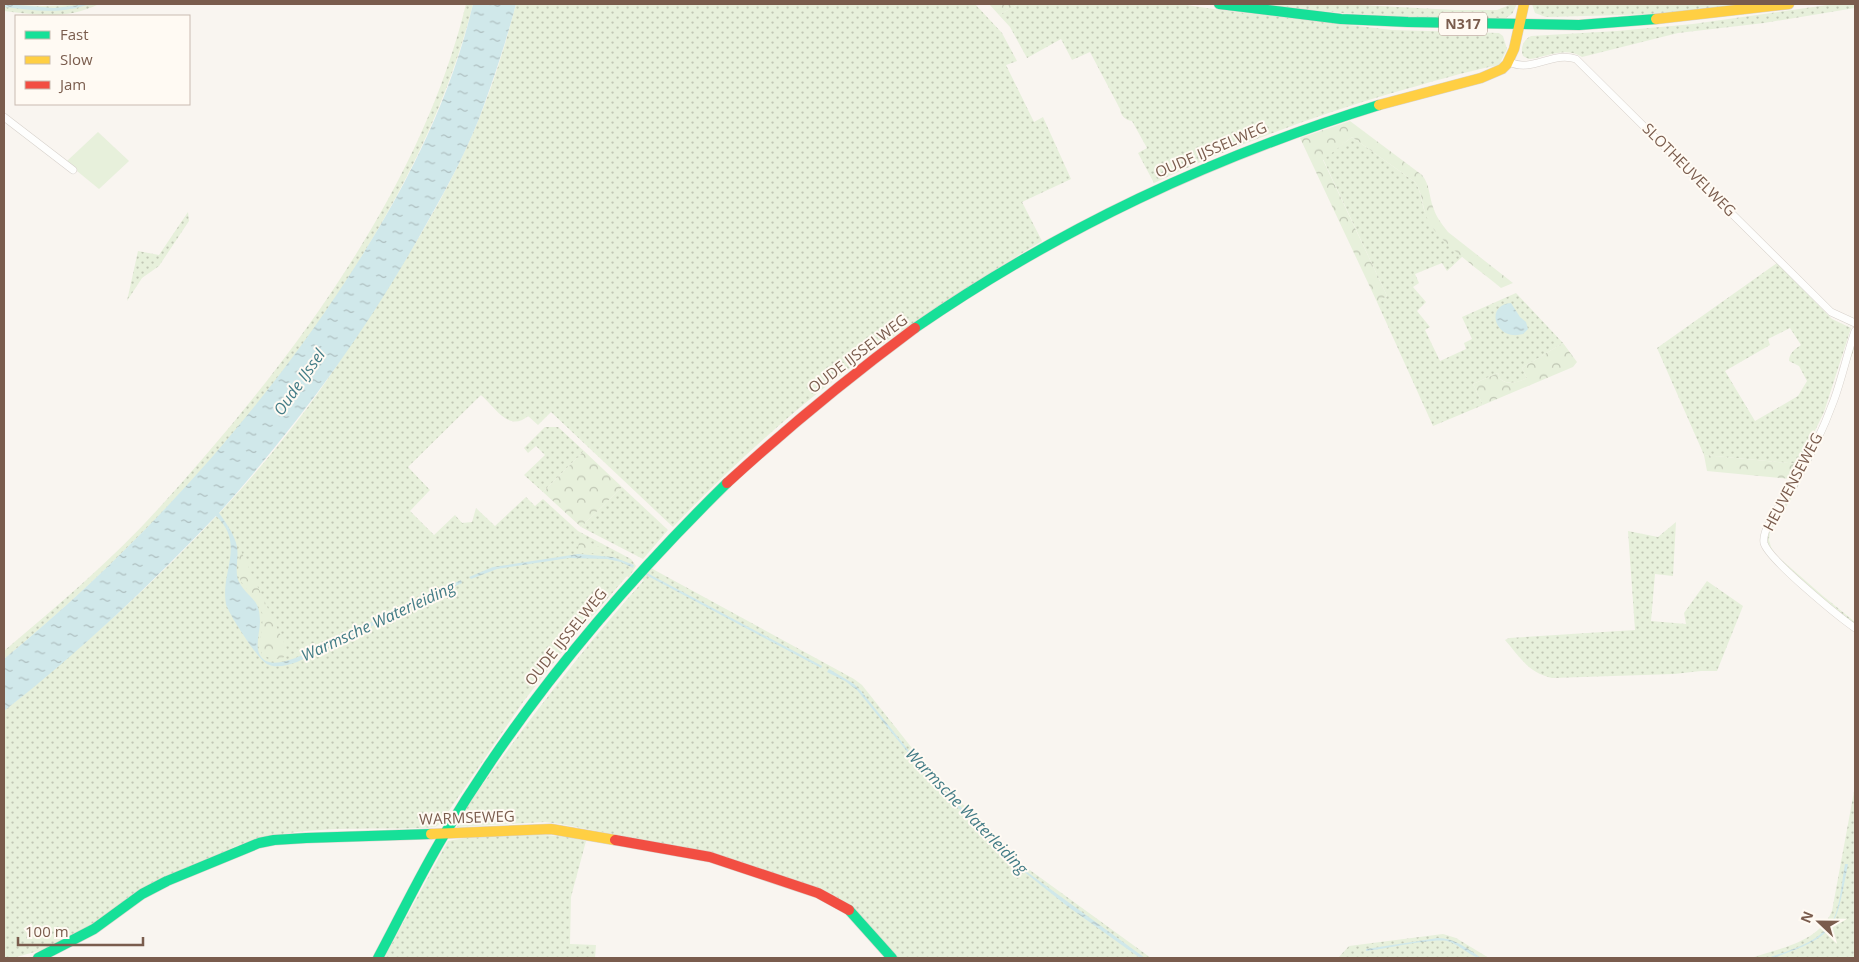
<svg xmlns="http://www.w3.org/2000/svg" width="1859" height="962" font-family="'Open Sans',sans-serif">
	<defs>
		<pattern id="grass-dots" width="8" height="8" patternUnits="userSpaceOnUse" patternTransform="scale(1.25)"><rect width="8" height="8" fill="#e7f0db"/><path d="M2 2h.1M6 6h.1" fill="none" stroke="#c0c6b4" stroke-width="1.8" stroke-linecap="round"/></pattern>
		<pattern id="forest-crowns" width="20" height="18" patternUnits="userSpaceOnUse" patternTransform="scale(1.25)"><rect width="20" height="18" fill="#e7f0db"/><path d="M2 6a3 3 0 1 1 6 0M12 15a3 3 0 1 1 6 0" fill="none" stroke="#c0c6b4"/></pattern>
		<pattern id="water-ripples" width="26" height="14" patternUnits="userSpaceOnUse" patternTransform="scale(1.25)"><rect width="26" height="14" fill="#d0e8ea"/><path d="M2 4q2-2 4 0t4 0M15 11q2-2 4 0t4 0" fill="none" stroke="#aebfc0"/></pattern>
	</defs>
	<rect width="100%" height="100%" fill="#f9f5f0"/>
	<path fill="url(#grass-dots)" fill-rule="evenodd" d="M4 4 42 6 99 4C66 20 39 15 4 11Z
		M466 4H473C448 104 401 196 345 283 252 425 135 551 4 659V651C57 606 112 560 159 508 288 366 420 193 466 4Z
		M516 4H975L1002 33 1017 61 1006 65 1034 122 1043 117 1071 179 1022 202 1042 241C952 295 863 353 783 422 745 455 708 490 673 527L551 412 538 425 528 416C509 433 495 407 481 395L408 467 430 490 410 511 434 535 455 515 462 523 472 522 476 508 495 526 526 497 535 506 543 499 578 531 631 559 636 566 629 577 627 576 565 648 523 702 440 824 435 827 422 828C361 830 295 824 236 846L49 948 13 958H4V711C111 624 214 530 298 420 323 388 344 354 366 321 411 253 455 182 484 106 497 73 507 38 516 4Z
		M1019 4H1180L1220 10 1392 30 1499 33 1503 36 1507 49 1499 65C1463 72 1428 83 1392 93 1311 117 1230 147 1154 183L1138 153 1147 148 1132 121C1125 120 1121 116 1120 109L1090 52 1072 60 1061 39 1027 58 1010 27 999 15Z
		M1254 4H1343L1455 10H1497L1512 4H1517L1512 14 1504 19 1425 18 1342 13Z
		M1532 4H1749L1660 14 1546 17 1535 13Z
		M1834 4H1855V8L1764 23 1678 33 1582 57C1565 46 1547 57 1529 59L1523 56C1520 48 1523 40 1531 36L1617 31 1693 24Z
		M1352 137 1415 182C1421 190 1421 202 1425 212 1432 232 1447 243 1463 256L1447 271 1442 263 1415 274 1419 283 1413 287 1426 302 1417 311 1430 327 1425 330 1440 361 1466 349 1464 343 1472 339 1462 317 1516 293 1563 343 1522 368 1527 378C1518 382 1510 386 1500 379L1498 373 1473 384 1483 405 1433 426 1377 302 1387 296 1323 159Z
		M188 212 189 221 159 266 142 278 127 301 138 251 159 255Z
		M1777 263 1832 319 1851 328 1824 412 1799 464 1704 455 1657 348ZM1790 328 1801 345C1795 349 1789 353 1789 361L1799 366 1807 381 1798 396 1755 421 1725 371 1770 345 1768 339Z
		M1855 339V346L1832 414 1809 465 1794 494 1770 532 1769 540 1771 547 1776 555 1823 596 1855 622V625L1840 614 1777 558 1772 552 1766 540 1768 530 1792 493 1807 464Z
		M545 427H558L584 451 543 492 524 475 545 455 536 446 528 453 524 448Z
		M622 487 668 530 643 559 581 527Z
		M1676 522 1673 576 1655 574 1651 621 1686 624 1684 613 1707 581 1743 606 1717 671H1701L1674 674 1552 678C1528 673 1520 657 1505 640L1509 638 1635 630 1628 531 1658 537Z
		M649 567 854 679 862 685 931 772 1023 865 1151 958H896L842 900 830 894 742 862 706 852 560 824 545 822 457 827 461 815C519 733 577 655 644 580L640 577Z
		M1855 786V958H1751C1781 948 1819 942 1832 911Z
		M533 834 569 837 586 841 571 897 570 944 596 945 595 958H384L448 841 465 838Z
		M1443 934 1456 938 1489 958H1338L1349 946Z"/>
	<path fill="url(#forest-crowns)" d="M989 4H1019L999 15Z
		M1350 121 1422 175C1430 185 1429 196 1433 207 1436 217 1442 224 1448 232L1513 283 1501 288C1482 272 1440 243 1429 222 1422 210 1423 193 1415 182L1352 137 1323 160 1387 296 1377 302 1300 138Z
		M1563 343 1577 362 1573 367 1483 405 1473 384 1498 373 1500 379C1509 386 1517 382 1527 378L1522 368Z
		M584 451 622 487 581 527 543 492Z
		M1704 455 1799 464 1791 479 1707 471Z
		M581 538 599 547 600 550 598 553H580L578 551 579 540Z
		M241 551 287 649 286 654 283 658 271 659 262 654C257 639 266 623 261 608 257 597 248 592 242 583 237 575 239 561 239 552Z"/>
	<path fill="#e7f0db" d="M98 132 129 161 99 189 66 162Z"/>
	<path fill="url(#water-ripples)" d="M4 4 54 8 89 4C61 15 33 10 4 7Z
		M473 4H516C507 38 496 72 484 105 470 145 449 184 428 221 369 328 300 422 219 513 226 523 235 535 237 547 239 558 234 572 239 582 248 599 260 597 260 622 260 633 253 650 263 659 272 667 291 660 300 656L461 580 462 583 297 662C288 665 276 669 267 664 259 661 228 613 226 604 220 572 246 544 216 516 150 585 80 652 4 711V659C136 550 253 423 347 279 402 195 450 103 473 4Z
		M1511 303 1520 317 1526 322 1528 329 1523 334C1495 342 1484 305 1511 303Z
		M578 554 613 557 634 565 633 568 621 562 607 559 569 558 497 569 471 579 469 577 493 567Z
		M647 573 822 666 821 668 646 575Z
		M829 669 854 684 861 691 921 766 1016 864 1145 958H1140L1067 906 1008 859 927 776 857 690 845 681 827 672Z
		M1845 864H1848C1835 930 1838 935 1773 958H1768C1793 949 1826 941 1836 913 1841 898 1842 880 1845 864Z
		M1438 938C1455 938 1468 949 1481 958 1472 958 1459 944 1447 941 1433 938 1384 949 1366 951V949Z"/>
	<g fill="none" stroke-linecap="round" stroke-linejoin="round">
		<g stroke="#d7d1cb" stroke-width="8">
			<path id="street" d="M1509 62C1533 73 1552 51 1576 59L1831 312 1855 323
				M4 117 73 170
				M1855 331C1847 354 1842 378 1834 400 1823 430 1809 459 1793 486 1785 499 1761 528 1764 543 1768 559 1839 617 1855 628"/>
		</g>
		<g stroke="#d9d2cb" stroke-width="11">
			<path id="fast" d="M1219 4 1341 19 1408 22 1579 25 1656 19
				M915 328C1060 228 1212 157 1379 105
				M849 910 892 958
				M38 958 94 929 142 894 167 881 259 843 274 840 306 838 431 834
				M378 958C400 917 420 875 444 835 522 704 619 589 727 483"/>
		</g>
		<g stroke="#d9d2cb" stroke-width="11">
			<path id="slow" d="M1656 19 1789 4
				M1379 105 1481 78 1502 69 1507 64 1514 49 1524 4
				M431 834 551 829 615 840"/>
		</g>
		<g stroke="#d9d2cb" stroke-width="11">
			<path id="jam" d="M727 483C788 427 849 377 915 328
				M615 840 710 857 818 893 849 910"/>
		</g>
		<use href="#street" stroke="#fefefd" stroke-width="7"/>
		<use href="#fast" stroke="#16e098" stroke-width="10"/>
		<use href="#slow" stroke="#ffcf43" stroke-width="10"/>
		<use href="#jam" stroke="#f24e42" stroke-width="10"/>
	</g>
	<g text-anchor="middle" stroke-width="4" stroke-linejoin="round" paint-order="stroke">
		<rect fill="#fffaf3" stroke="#a28b7f" stroke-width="1" x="1439" y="12.5" width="48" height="23" rx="4"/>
		<g font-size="14" font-weight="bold" fill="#7a5c4d">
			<text x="1463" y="29">N317</text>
		</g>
		<g font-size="15" fill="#7a5c4d" stroke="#fffaf3">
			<text transform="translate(1211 150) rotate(-23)" y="5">OUDE IJSSELWEG</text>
			<text transform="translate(1689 170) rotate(45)" y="5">SLOTHEUVELWEG</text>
			<text transform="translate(858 354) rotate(-37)" y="5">OUDE IJSSELWEG</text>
			<text transform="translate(1793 482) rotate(-62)" y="5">HEUVENSEWEG</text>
			<text transform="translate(566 637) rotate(-51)" y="5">OUDE IJSSELWEG</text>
			<text transform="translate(467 818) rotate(-2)" y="5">WARMSEWEG</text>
		</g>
		<g font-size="16" font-style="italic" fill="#437c86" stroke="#fffaf3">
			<text transform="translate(299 382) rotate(-55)" y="6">Oude IJssel</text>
			<text transform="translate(378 621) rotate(-25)" y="6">Warmsche Waterleiding</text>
			<text transform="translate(967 811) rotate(46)" y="6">Warmsche Waterleiding</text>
		</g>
	</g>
	<rect width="1859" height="962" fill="none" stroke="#7a5c4d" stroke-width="10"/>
	<rect x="15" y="15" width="175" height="90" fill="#fffaf3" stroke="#cabbb1"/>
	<rect x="25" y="31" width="25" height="8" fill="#16e098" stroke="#cabbb1"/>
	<text x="60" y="40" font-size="15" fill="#7a5c4d">Fast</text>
	<rect x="25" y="56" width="25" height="8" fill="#ffcf43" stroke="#cabbb1"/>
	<text x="60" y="65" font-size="15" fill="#7a5c4d">Slow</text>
	<rect x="25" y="81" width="25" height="8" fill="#f24e42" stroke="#cabbb1"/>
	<text x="60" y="90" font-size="15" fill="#7a5c4d">Jam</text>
	<g transform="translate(1819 922) rotate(292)" stroke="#fffaf3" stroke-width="4" paint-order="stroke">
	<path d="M0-4L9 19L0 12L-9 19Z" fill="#7a5c4d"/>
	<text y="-8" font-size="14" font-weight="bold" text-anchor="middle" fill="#7a5c4d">N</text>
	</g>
	<path d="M18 937v8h125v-8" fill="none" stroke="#7a5c4d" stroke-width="2.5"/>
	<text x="25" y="937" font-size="15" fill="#7a5c4d" stroke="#fffaf3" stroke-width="4" paint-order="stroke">100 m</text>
</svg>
